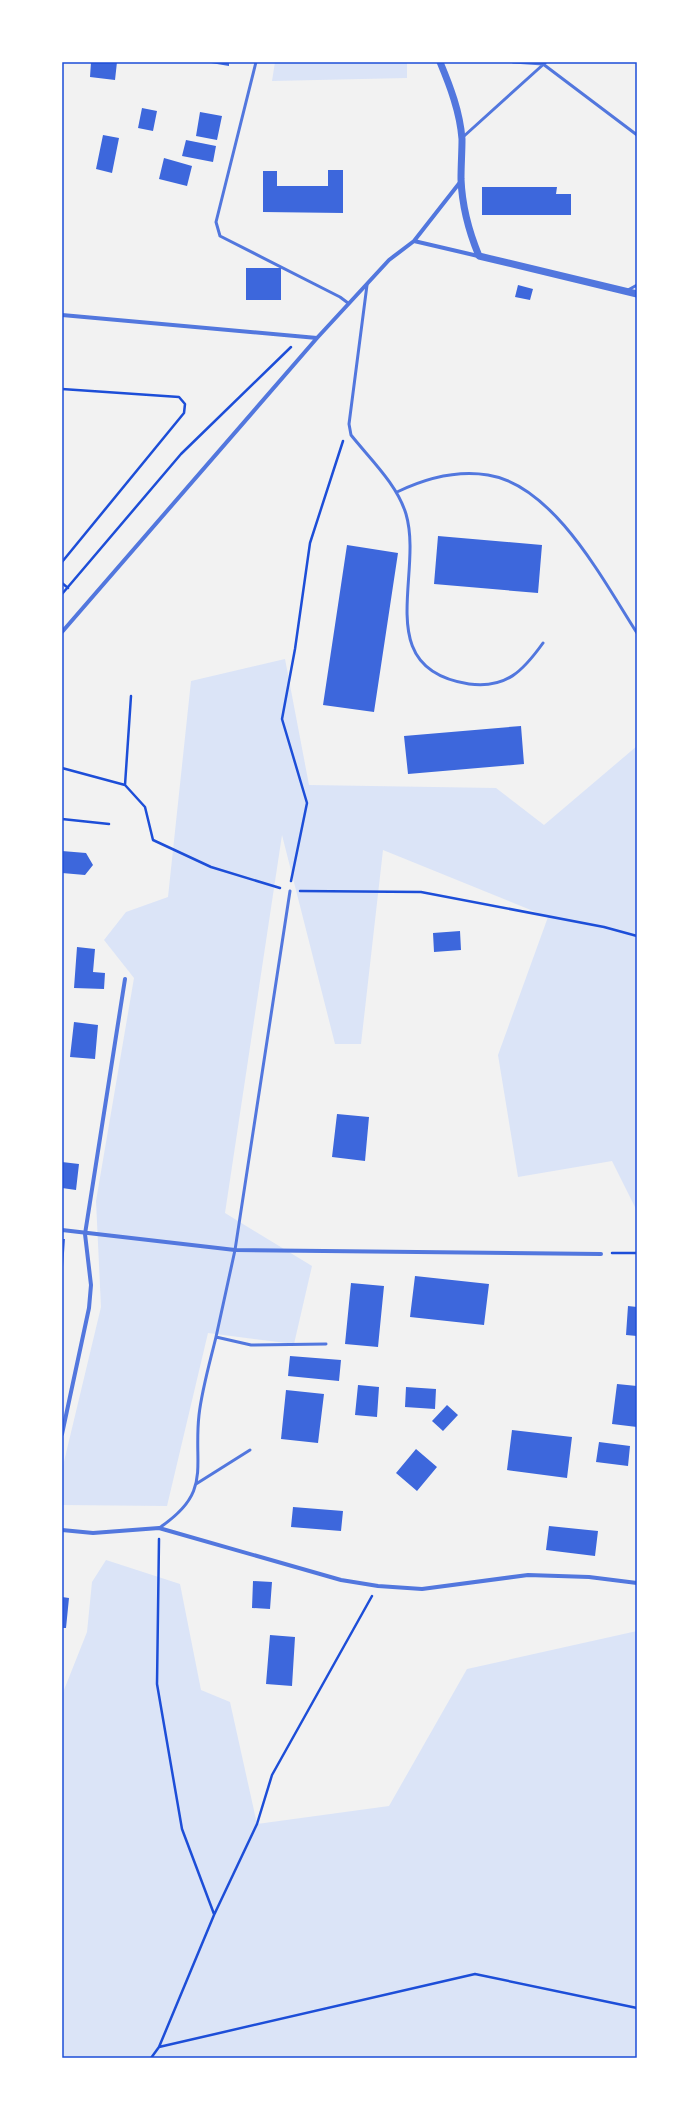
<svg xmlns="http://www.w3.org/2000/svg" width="699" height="2120" font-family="Rubik,sans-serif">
	<rect width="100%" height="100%" fill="#f2f2f2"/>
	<path fill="#dbe4f7" d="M275 62H407V78L272 81Z
		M285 659 309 785 496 788 544 825 637 746V1211L612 1161 518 1177 498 1055 548 917 383 850 361 1044H335L282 835 225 1213 312 1266 294 1344 208 1333 167 1506 62 1505V1470L101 1307 96 1201 134 978 104 940 126 912 168 897 191 681Z
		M106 1560 180 1584 201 1690 230 1702 257 1824 389 1806 467 1669 637 1631V2058H62V1695L87 1632 92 1582Z"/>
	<path fill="#3d67dc" d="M91 62H117L115 80 90 77Z
		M205 62H229V66Z
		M142 108 157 111 153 131 138 128Z
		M200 112 222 116 217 140 196 136Z
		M103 135 119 138 112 173 96 169Z
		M186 140 216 146 213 162 182 156Z
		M164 158 192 166 187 186 159 179Z
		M328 170H343V213L263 212V171H277V186H328Z
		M482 187H557L556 194H571V215H482Z
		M246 268H281V300H246Z
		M518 285 533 289 530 300 515 297Z
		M438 536 542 545 538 593 434 584Z
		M347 545 398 553 374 712 323 705Z
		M521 726 524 764 408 774 404 736Z
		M62 851 86 853 93 865 85 875 62 873Z
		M460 931 461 950 434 952 433 933Z
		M77 947 95 949 93 972 105 973 104 989 74 988Z
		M74 1022 98 1025 95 1059 70 1057Z
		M337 1114 369 1117 365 1161 332 1157Z
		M62 1162 79 1164 76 1190 62 1188Z
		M62 1239H65L63 1267H62Z
		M415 1276 489 1284 484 1325 410 1317Z
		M351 1283 384 1286 378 1347 345 1344Z
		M628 1306 637 1307V1336L626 1335Z
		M290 1356 341 1360 339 1381 288 1376Z
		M617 1384 637 1386V1427L612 1424Z
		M358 1385 379 1387 377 1417 355 1415Z
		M406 1387 436 1389 435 1409 405 1407Z
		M286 1390 324 1394 318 1443 281 1439Z
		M447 1405 458 1415 443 1431 432 1421Z
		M512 1430 572 1437 567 1478 507 1470Z
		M599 1442 630 1446 628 1466 596 1462Z
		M416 1449 437 1467 417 1491 396 1473Z
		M293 1507 343 1511 341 1531 291 1527Z
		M549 1526 598 1531 595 1556 546 1550Z
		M253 1581 272 1582 270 1609 252 1608Z
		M62 1597 69 1598 66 1628H62Z
		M270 1635 295 1637 292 1686 266 1684Z"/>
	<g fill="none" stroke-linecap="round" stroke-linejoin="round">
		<path stroke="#1d4ed8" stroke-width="2.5" d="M62 389 179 397 185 404 184 413 62 562
			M62 583 68 588
			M62 594 181 454 291 347
			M131 696 125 785 145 807 153 840 211 867 280 888
			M62 768 125 785
			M62 819 109 824
			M291 881 307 803 282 719 295 649 310 543 343 441
			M300 891 421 892 604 927 637 936
			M612 1253H637
			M159 1539 157 1684 182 1829 214 1914
			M159 2047 214 1915 257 1824 272 1775 372 1596
			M151 2058 159 2047 475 1974 637 2008"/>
		<path stroke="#5277de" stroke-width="3" d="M256 62 216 222 220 236 340 297 348 303
			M513 62 543 64 637 135
			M463 137 546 62
			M367 285 349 424 351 435C370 459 397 484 406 514 424 575 370 669 469 684 506 689 523 671 543 643
			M628 290 637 285
			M397 492C424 479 457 470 488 475 554 485 604 582 637 633
			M216 1337 235 1250 290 891
			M196 1484 250 1450
			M159 1528C213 1492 193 1468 199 1415 202 1389 210 1362 216 1337L251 1345 326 1344"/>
		<path stroke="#5277de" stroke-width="4" d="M461 181 414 241 478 256
			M62 315 317 338
			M62 632 317 338 389 260 414 241
			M62 1230 235 1250 601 1254
			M62 1434 89 1308 91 1285 85 1234 125 979
			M62 1530 93 1533 159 1528 341 1580 378 1586 422 1589 528 1575 589 1577 637 1583"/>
		<path stroke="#5277de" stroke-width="7" d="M440 62C450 86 460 112 462 139 462 152 461 165 461 179 462 205 469 232 479 256L637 294"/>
	</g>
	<rect width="699" height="2120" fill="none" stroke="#ffffff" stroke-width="126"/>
	<rect x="63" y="63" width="573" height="1994" fill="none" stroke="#1d4ed8" stroke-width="1.5"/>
</svg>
